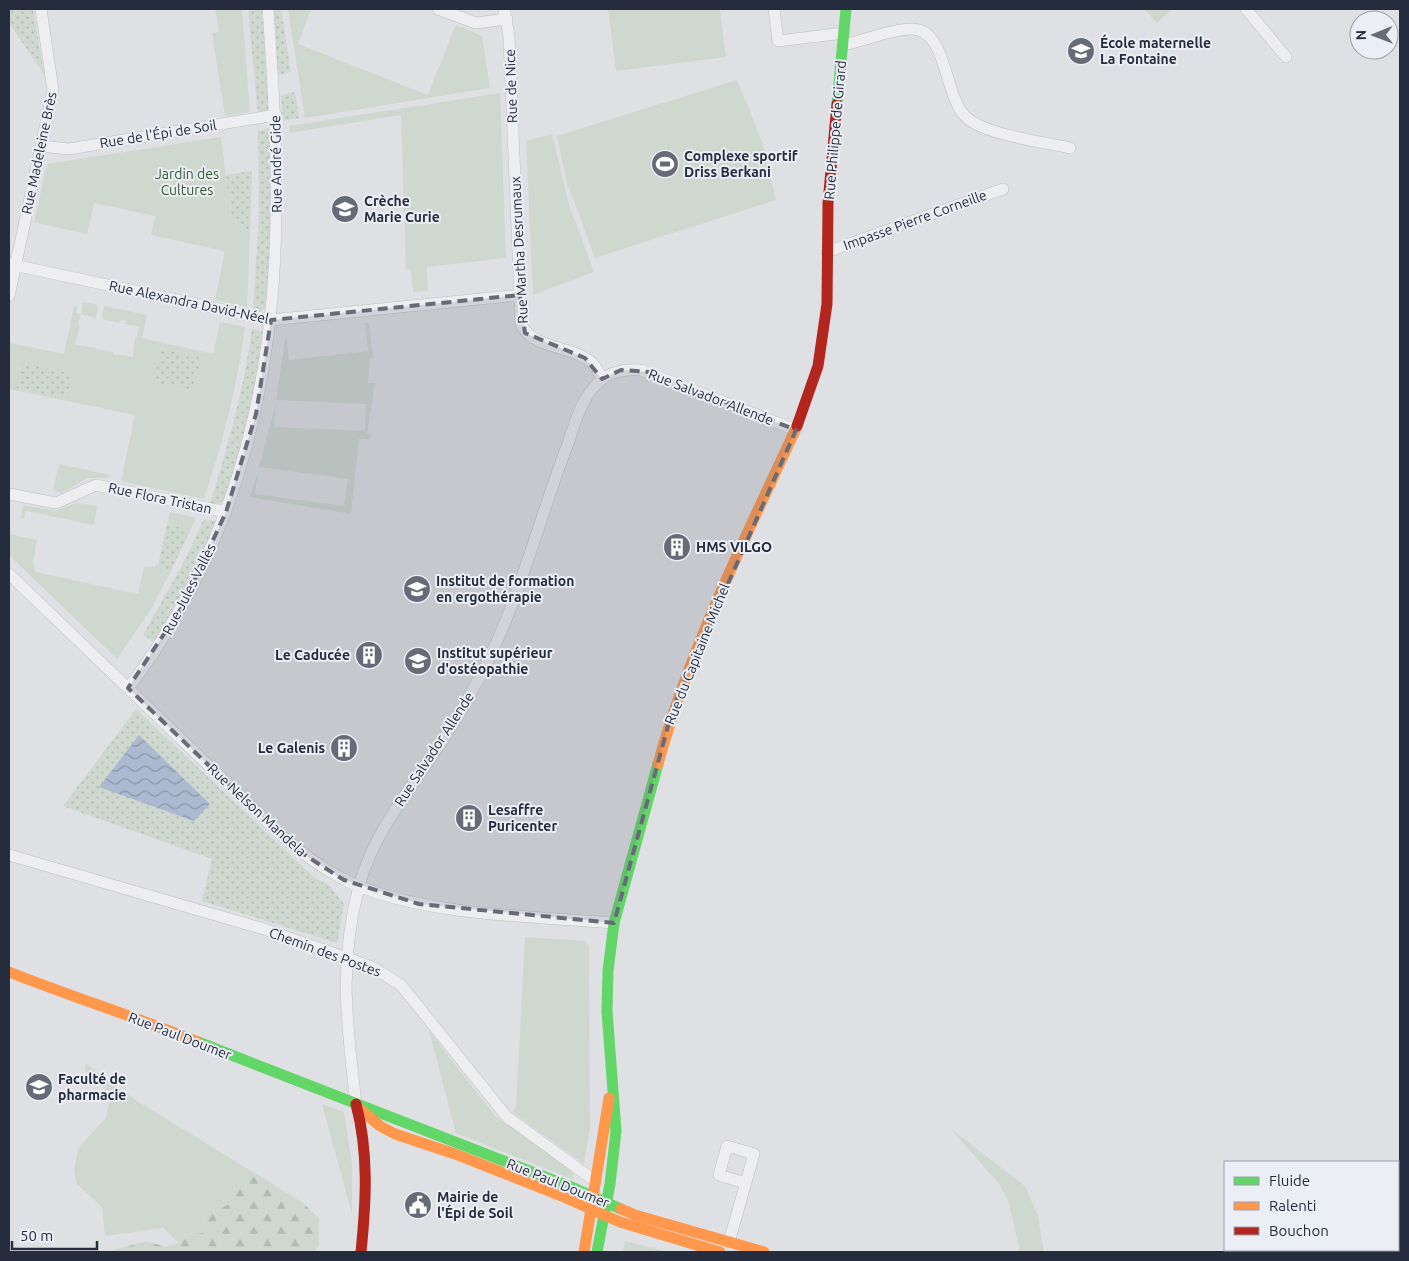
<svg xmlns="http://www.w3.org/2000/svg" width="1409" height="1261" font-family="Ubuntu,sans-serif">
	<defs>
		<pattern id="forest-firs" width="22" height="20" patternUnits="userSpaceOnUse" patternTransform="scale(1.25)"><rect width="22" height="20" fill="#ced8cf"/><path d="M5 1l3.5 6h-7zM16 11l3.5 6h-7z" fill="#b1bab3"/></pattern>
		<pattern id="park-dots" width="8" height="8" patternUnits="userSpaceOnUse" patternTransform="scale(1.25)"><rect width="8" height="8" fill="#ced8cf"/><path d="M2 2h.1M6 6h.1" fill="none" stroke="#b1bab3" stroke-width="1.8" stroke-linecap="round"/></pattern>
		<pattern id="water-waves" width="16" height="10" patternUnits="userSpaceOnUse" patternTransform="scale(1.25)"><rect width="16" height="10" fill="#abbad0"/><path d="M0 5q4-4 8 0t8 0" fill="none" stroke="#8b97aa"/></pattern>
	</defs>
	<rect width="100%" height="100%" fill="#dfe0e4"/>
	<path fill="#ced8cf" d="M215 9H242L250 112 225 116 212 33 219 32Z
		M288 9H311L298 44 428 95 456 25 482 36 490 88 305 118Z
		M608 9H720L726 57 616 71Z
		M1144 9H1172L1157 23Z
		M737 80 763 144 776 200 595 258 567 183 557 136Z
		M500 93 506 258 427 267 428 291 413 292 411 269 406 270 401 115 290 133 289 126Z
		M552 134 569 205 594 272 533 295 526 141Z
		M221 137 231 218 250 232 247 307 215 300 225 251 151 235 155 216 94 203 87 234 34 222 47 164Z
		M83 302 98 305 96 318 81 314 78 325 80 326 75 344 113 352V354L133 357 135 337 137 338 139 327 125 324 126 321 120 320 119 323 102 319 104 306 147 315 142 338 213 354 220 322 245 327C237 387 223 442 204 499L121 481 135 415 9 389V343L64 354 74 306 77 307 76 313 81 314Z
		M365 323H369L373 358 370 359 368 383H375L367 434 371 435 370 439H359L351 514 250 497 258 471 255 494 344 506 348 479 259 467 276 403 274 427 365 431 366 404 276 400 286 334 289 360 368 351Z
		M59 464 110 475 108 478H87L62 493 53 490Z
		M76 503 97 506 94 525 26 511 24 519 21 518 23 505 55 511Z
		M170 512 196 518 191 529 167 524Z
		M9 534 37 540 33 563 36 572 138 594 144 567 158 566 171 571 151 609 117 659 9 555Z
		M525 937 585 941 589 947 590 1127 584 1164 512 1112 516 1106Z
		M429 1031 495 1116 575 1172 572 1179 456 1133Z
		M85 1063 137 1101 253 1172 241 1182 232 1203 206 1215 202 1233 187 1235 179 1243 163 1228 105 1236 102 1207 77 1184 74 1171 78 1148 106 1118 109 1103 104 1085 86 1074Z
		M322 1104 344 1112 352 1164V1214Z
		M951 1129 1025 1186 1038 1216 1044 1252H1020L1008 1200 999 1184Z
		M625 1240V1241L668 1252H623Z"/>
	<path fill="url(#forest-firs)" d="M253 1172 303 1203 319 1218V1244L315 1252H107L146 1241 166 1247 179 1243 187 1235 202 1233 206 1215 232 1203 241 1182Z"/>
	<path fill="url(#park-dots)" d="M9 9H33L44 74 9 23Z
		M248 9H262L269 109 258 114Z
		M272 9H281L291 72 278 75Z
		M295 92 299 118 283 121 281 95Z
		M271 128 272 203 267 304C265 311 260 312 253 311L259 216 258 131Z
		M252 171 250 232 231 218 226 175Z
		M252 329 265 332 252 410 225 500 216 506 210 504C228 446 244 389 252 329Z
		M161 349 201 358 194 390 154 382Z
		M22 363 72 374 67 398 16 388Z
		M204 519 216 521 202 558 154 642 143 635 186 558Z
		M167 524 191 529 171 571 158 566Z
		M136 709 315 878 329 885 344 904 337 943 202 901 212 859 63 806Z"/>
	<path fill="url(#water-waves)" d="M139 735 210 804 194 821 99 787Z"/>
	<g fill="none" stroke-linecap="round" stroke-linejoin="round">
		<g stroke="#bdbec2" stroke-width="12">
			<path id="street" d="M438 9 476 23 507 19
				M504 9 509 36 521 324C531 347 566 346 585 358 594 362 598 371 602 379
				M774 9 778 41 844 33
				M1246 9 1286 57
				M843 45C865 41 887 30 910 29 949 27 942 97 968 119 988 135 1044 142 1070 148
				M41 146 69 149 276 115
				M827 252 1003 189
				M9 264 271 320 520 295
				M9 296 53 90 41 9
				M9 494 56 503 96 485 226 512
				M9 574 281 835C300 852 320 867 343 879 416 916 532 916 614 923
				M128 688C157 652 180 611 201 569 288 388 282 204 268 9
				M9 855 264 929 372 967 401 985 507 1117 595 1181
				M356 1104C347 1023 338 967 359 886 375 828 415 784 446 735 477 687 502 636 520 582 537 535 551 487 569 441 576 420 582 397 599 382 611 371 625 369 641 370L796 430
				M729 1242 754 1154 727 1146 719 1175 745 1183"/>
		</g>
		<use href="#street" stroke="#eeeef1" stroke-width="11"/>
		<path stroke="#63d668" stroke-width="11" d="M837 104 846 9
			M198 1042 576 1189 621 1209
			M597 1252 610 1184 616 1131 607 1011 608 971 614 923 658 764"/>
		<path stroke="#ff974d" stroke-width="11" d="M658 764C690 647 746 537 797 426
			M9 972C72 997 136 1017 198 1042
			M360 1109 380 1126 395 1134 455 1154 564 1197 620 1222 720 1252
			M621 1209 635 1215 764 1252
			M584 1252 609 1098"/>
		<path stroke="#b3261e" stroke-width="11" d="M797 426 818 366 827 304 828 203 837 104
			M356 1104C369 1153 366 1202 361 1252"/>
	</g>
	<path fill="#666b77" fill-opacity="0.2" stroke="#666b77" stroke-width="4" stroke-dasharray="10 6" stroke-linejoin="round" d="M520 295 525 333 585 358 602 379 621 370 650 372 796 430 673 708 614 923 419 904 344 880 297 850 128 688 182 607 226 512 256 414 271 320Z"/>
	<defs>
		<g id="school-disc" transform="scale(1.4375)"><circle r="9.5" fill="#666b77" stroke="#ebeef5"/><path d="M0-5L7-2L0 1L-7-2ZM-4 1L0 2.5L4 1V4Q0 6-4 4Z" fill="#fff"/></g>
		<g id="stadium-disc" transform="scale(1.4375)"><circle r="9.5" fill="#666b77" stroke="#ebeef5"/><path d="M0-5a6.5 5 0 1 0 0 10a6.5 5 0 1 0 0-10ZM-3.5-1.8h7v3.6h-7Z" fill="#fff"/></g>
		<g id="building-disc" transform="scale(1.4375)"><circle r="9.5" fill="#666b77" stroke="#ebeef5"/><path d="M-4-6H4V6H1V3H-1V6H-4ZM-2.5-4.3h1.7v1.8h-1.7ZM.8-4.3h1.7v1.8H.8ZM-2.5-1h1.7V.8h-1.7ZM.8-1h1.7V.8H.8Z" fill="#fff"/></g>
		<g id="university-disc" transform="scale(1.4375)"><circle r="9.5" fill="#666b77" stroke="#ebeef5"/><path d="M0-5L7-2L0 1L-7-2ZM-4 1L0 2.5L4 1V4Q0 6-4 4Z" fill="#fff"/></g>
		<g id="civic-disc" transform="scale(1.4375)"><circle r="9.5" fill="#666b77" stroke="#ebeef5"/><path d="M-.6-6.5H3V-4.5H.6V-3L4-1V1h2V6H-6V1h2V-1L-.6-3ZM-1.2 2.5V6h2.4V2.5Z" fill="#fff"/></g>
	</defs>
	<g fill-rule="evenodd">
		<use href="#school-disc" x="1081" y="51"/>
		<use href="#stadium-disc" x="665" y="164"/>
		<use href="#school-disc" x="345" y="209"/>
		<use href="#building-disc" x="677" y="547"/>
		<use href="#university-disc" x="417" y="589"/>
		<use href="#building-disc" x="369" y="655"/>
		<use href="#university-disc" x="418" y="661"/>
		<use href="#building-disc" x="344" y="748"/>
		<use href="#building-disc" x="469" y="818"/>
		<use href="#university-disc" x="39" y="1087"/>
		<use href="#civic-disc" x="418" y="1205"/>
	</g>
	<g text-anchor="middle" stroke-width="4" stroke-linejoin="round" paint-order="stroke">
		<g font-size="14" font-weight="bold" fill="#252c3d" stroke="#ebeef5" text-anchor="start">
			<text x="1100" y="48">École maternelle<tspan x="1100" dy="16">La Fontaine</tspan></text>
			<text x="684" y="161">Complexe sportif<tspan x="684" dy="16">Driss Berkani</tspan></text>
			<text x="364" y="206">Crèche<tspan x="364" dy="16">Marie Curie</tspan></text>
			<text x="696" y="552">HMS VILGO</text>
			<text x="436" y="586">Institut de formation<tspan x="436" dy="16">en ergothérapie</tspan></text>
			<text x="437" y="658">Institut supérieur<tspan x="437" dy="16">d'ostéopathie</tspan></text>
			<text x="350" y="660" text-anchor="end">Le Caducée</text>
			<text x="325" y="753" text-anchor="end">Le Galenis</text>
			<text x="488" y="815">Lesaffre<tspan x="488" dy="16">Puricenter</tspan></text>
			<text x="58" y="1084">Faculté de<tspan x="58" dy="16">pharmacie</tspan></text>
			<text x="437" y="1202">Mairie de<tspan x="437" dy="16">l'Épi de Soil</tspan></text>
		</g>
		<g font-size="14" fill="#252c3d" stroke="#ebeef5">
			<text transform="translate(511 86) rotate(-92)" y="5">Rue de Nice</text>
			<text transform="translate(835 130) rotate(-85)" y="5">Rue Philippe de Girard</text>
			<text transform="translate(158 134) rotate(-9)" y="5">Rue de l'Épi de Soil</text>
			<text transform="translate(39 153) rotate(-78)" y="5">Rue Madeleine Brès</text>
			<text transform="translate(276 164) rotate(-91)" y="5">Rue André Gide</text>
			<text transform="translate(915 220) rotate(-20)" y="5">Impasse Pierre Corneille</text>
			<text transform="translate(519 250) rotate(-93)" y="5">Rue Martha Desrumaux</text>
			<text transform="translate(189 302) rotate(12)" y="5">Rue Alexandra David-Néel</text>
			<text transform="translate(711 397) rotate(21)" y="5">Rue Salvador Allende</text>
			<text transform="translate(160 498) rotate(12)" y="5">Rue Flora Tristan</text>
			<text transform="translate(189 589) rotate(-63)" y="5">Rue Jules Vallès</text>
			<text transform="translate(697 654) rotate(-68)" y="5">Rue du Capitaine Michel</text>
			<text transform="translate(434 749) rotate(-57)" y="5">Rue Salvador Allende</text>
			<text transform="translate(257 810) rotate(43)" y="5">Rue Nelson Mandela</text>
			<text transform="translate(325 952) rotate(20)" y="5">Chemin des Postes</text>
			<text transform="translate(180 1036) rotate(21)" y="5">Rue Paul Doumer</text>
			<text transform="translate(558 1183) rotate(22)" y="5">Rue Paul Doumer</text>
		</g>
		<g font-size="14" fill="#365932" stroke="#ebeef5">
			<text x="187" y="179">Jardin des<tspan x="187" dy="16">Cultures</tspan></text>
		</g>
	</g>
	<rect width="1409" height="1261" fill="none" stroke="#252c3d" stroke-width="20"/>
	<rect x="1224" y="1161" width="175" height="90" fill="#ebeef5" stroke="#9ca0ab"/>
	<rect x="1234" y="1177" width="25" height="8" fill="#63d668" stroke="#9ca0ab"/>
	<text x="1269" y="1186" font-size="15" fill="#252c3d">Fluide</text>
	<rect x="1234" y="1202" width="25" height="8" fill="#ff974d" stroke="#9ca0ab"/>
	<text x="1269" y="1211" font-size="15" fill="#252c3d">Ralenti</text>
	<rect x="1234" y="1227" width="25" height="8" fill="#b3261e" stroke="#9ca0ab"/>
	<text x="1269" y="1236" font-size="15" fill="#252c3d">Bouchon</text>
	<g transform="translate(1374 35) rotate(269)"><circle r="24" fill="#ebeef5" stroke="#9ca0ab"/>
	<path d="M0-4L9 19L0 12L-9 19Z" fill="#666b77"/>
	<text y="-8" font-size="14" font-weight="bold" text-anchor="middle" fill="#252c3d">N</text>
	</g>
	<path d="M12 1241v8h85v-8" fill="none" stroke="#252c3d" stroke-width="2.5"/>
	<text x="20" y="1241" font-size="15" fill="#252c3d" stroke="#ebeef5" stroke-width="4" paint-order="stroke">50 m</text>
</svg>
